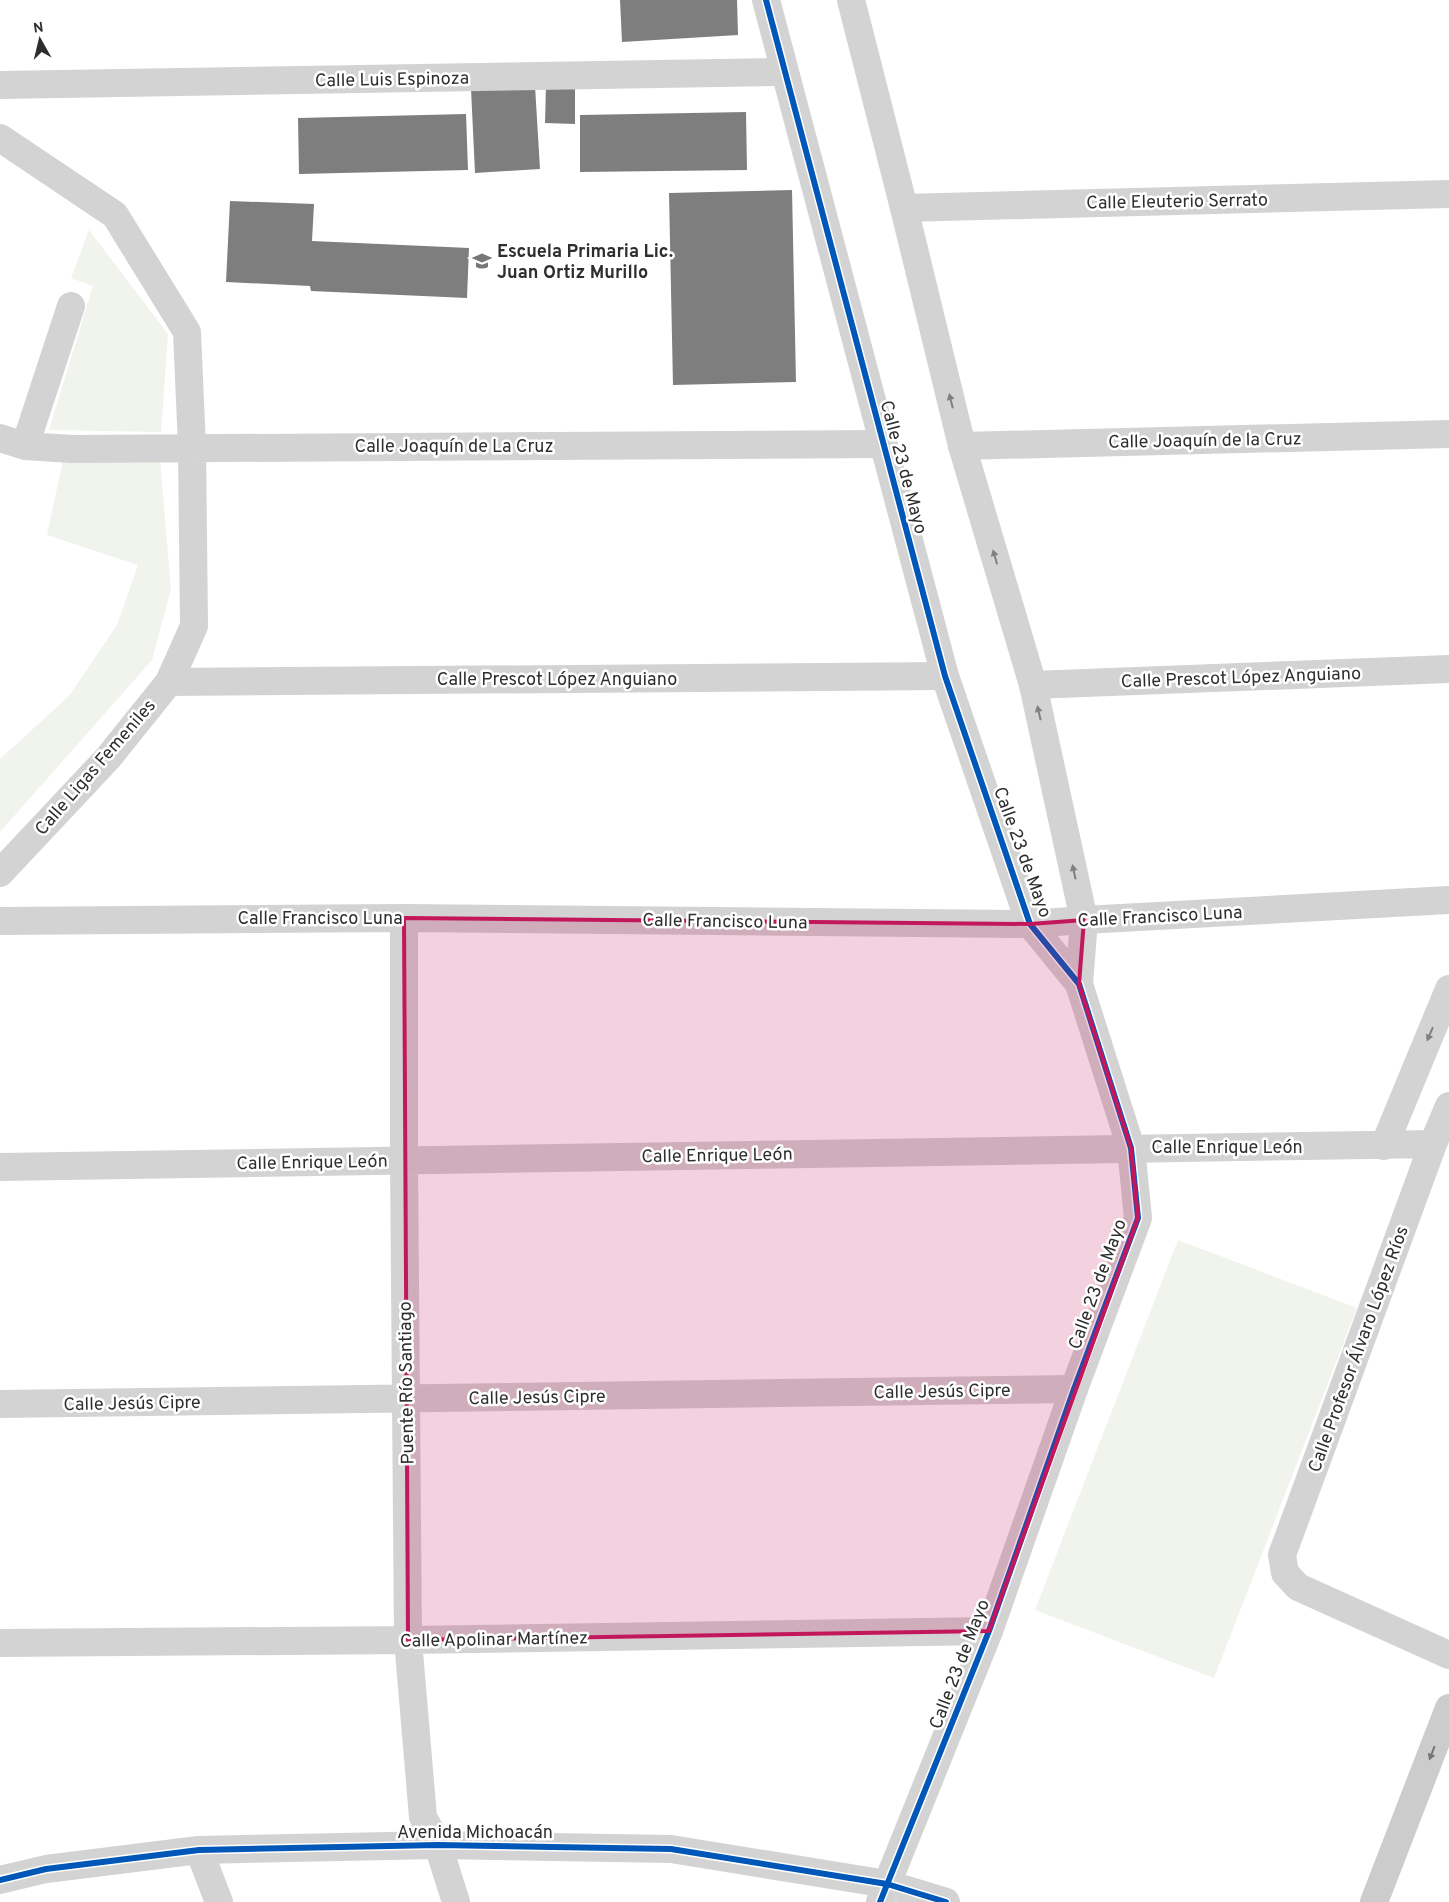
<svg xmlns="http://www.w3.org/2000/svg" width="1449" height="1902" font-family="Overpass,sans-serif">
	<rect width="100%" height="100%" fill="#fff"/>
	<path fill="#f0f4ec" d="M89 230 168 334 161 432 49 430 93 286 71 278Z
		M64 455 160 459 171 589 152 660 0 832V759L69 696 117 625 138 565 47 535Z
		M1178 1240 1357 1308 1214 1678 1035 1610Z"/>
	<path fill="#7e7e7e" d="M620 0H737L738 35 622 42Z
		M546 85 575 86V124L545 123Z
		M535 86 540 169 475 173 471 89Z
		M746 112 747 170 580 172V115Z
		M466 114 468 170 299 174 298 118Z
		M792 190 796 382 673 385 669 193Z
		M230 201 314 204 312 241 469 248 467 298 311 291 310 286 226 282Z"/>
	<g fill="none" stroke-linecap="round" stroke-linejoin="round">
		<path stroke="#d3d3d3" stroke-width="28" d="M0 85 783 72
			M0 138 115 215 187 332 192 447 194 626 169 682 108 758 0 873
			M904 208 1449 194
			M0 438 25 446 72 449 883 444
			M25 446 71 306
			M962 446 1449 434
			M169 682 945 676
			M1033 685 1449 669
			M404 918V1161L408 1640 423 1817 438 1845 456 1902
			M0 921 404 918 1030 924 1084 920 1449 900
			M1449 1106 1433 1144 1282 1555 1285 1573 1298 1587 1449 1655
			M1384 1146 1449 989
			M0 1167 1433 1144
			M0 1404 1074 1389
			M0 1643 408 1640 989 1631
			M199 1850 219 1902
			M880 1902 887 1884"/>
		<path stroke="#d3d3d3" stroke-width="28" d="M766 0 945 676 1030 924 1079 984 1131 1148 1138 1218 1074 1389 989 1631 887 1884
			M851 0 904 208 962 446 1033 685 1084 920 1079 984
			M0 1880 46 1869 199 1850 438 1845 671 1849 887 1884 946 1902"/>
		<path stroke="#ccc" stroke-width="28" d="M1374 1902 1449 1708"/>
		<g stroke="#fff" stroke-width="9">
			<path id="cycleway" d="M766 0 945 676 1030 924 1079 984 1131 1148 1138 1218 1074 1389 989 1631 880 1902
				M0 1880 46 1869 199 1850 438 1845 671 1849 887 1884 946 1902"/>
		</g>
		<use href="#cycleway" stroke="#0057b8" stroke-width="6"/>
	</g>
	<defs><path id="oneway-solid" d="M-6-.8H1V-3.2L6.5 0L1 3.2V.8H-6Z" transform="scale(1.25)"/></defs>
	<g fill="#808080">
		<use href="#oneway-solid" transform="translate(951 401) rotate(-104)"/>
		<use href="#oneway-solid" transform="translate(995 557) rotate(-106)"/>
		<use href="#oneway-solid" transform="translate(1039 713) rotate(-103)"/>
		<use href="#oneway-solid" transform="translate(1074 872) rotate(-102)"/>
		<use href="#oneway-solid" transform="translate(1430 1034) rotate(113)"/>
	</g>
	<use fill="#757575" href="#oneway-solid" transform="translate(1432 1753) rotate(111)"/>
	<path fill="#c2185b" fill-opacity="0.2" stroke="#c2185b" stroke-width="4" stroke-linejoin="round" d="M404 918 1030 924 1084 920 1079 984 1131 1148 1138 1218 989 1631 408 1640Z"/>
	<defs>
		<g id="school-bare" transform="scale(1.5)"><path d="M0-5L7-2L0 1L-7-2ZM-4 1L0 2.5L4 1V4Q0 6-4 4Z" fill="#777" stroke="#fff" stroke-width="2.5" paint-order="stroke"/></g>
	</defs>
	<g fill-rule="evenodd">
		<use href="#school-bare" x="482" y="261"/>
	</g>
	<g text-anchor="middle" stroke-width="5" stroke-linejoin="round" paint-order="stroke">
		<g font-size="18" fill="#2e2e2e" stroke="#fff">
			<text transform="translate(392 79) rotate(-1)" y="6">Calle Luis Espinoza</text>
			<text transform="translate(1177 201) rotate(-1)" y="6">Calle Eleuterio Serrato</text>
			<text transform="translate(1205 440) rotate(-1)" y="6">Calle Joaquín de la Cruz</text>
			<text x="454" y="452">Calle Joaquín de La Cruz</text>
			<text transform="translate(904 467) rotate(75)" y="6">Calle 23 de Mayo</text>
			<text transform="translate(1241 677) rotate(-2)" y="6">Calle Prescot López Anguiano</text>
			<text x="557" y="685">Calle Prescot López Anguiano</text>
			<text transform="translate(95 767) rotate(-49)" y="6">Calle Ligas Femeniles</text>
			<text transform="translate(1023 852) rotate(70)" y="6">Calle 23 de Mayo</text>
			<text transform="translate(1160 916) rotate(-3)" y="6">Calle Francisco Luna</text>
			<text x="320" y="924">Calle Francisco Luna</text>
			<text transform="translate(725 921) rotate(1)" y="6">Calle Francisco Luna</text>
			<text x="1227" y="1153">Calle Enrique León</text>
			<text transform="translate(717 1155) rotate(-1)" y="6">Calle Enrique León</text>
			<text transform="translate(312 1162) rotate(-1)" y="6">Calle Enrique León</text>
			<text transform="translate(1097 1284) rotate(-70)" y="6">Calle 23 de Mayo</text>
			<text transform="translate(1358 1349) rotate(-70)" y="6">Calle Profesor Álvaro López Ríos</text>
			<text transform="translate(406 1383) rotate(-91)" y="6">Puente Río Santiago</text>
			<text transform="translate(942 1391) rotate(-1)" y="6">Calle Jesús Cipre</text>
			<text transform="translate(537 1397) rotate(-1)" y="6">Calle Jesús Cipre</text>
			<text transform="translate(132 1403) rotate(-1)" y="6">Calle Jesús Cipre</text>
			<text transform="translate(494 1639) rotate(-1)" y="6">Calle Apolinar Martínez</text>
			<text transform="translate(959 1664) rotate(-69)" y="6">Calle 23 de Mayo</text>
			<text x="475" y="1838">Avenida Michoacán</text>
		</g>
		<g font-size="18" font-weight="bold" fill="#2e2e2e" stroke="#fff" text-anchor="start">
			<text x="497" y="257">Escuela Primaria Lic.<tspan x="497" dy="21">Juan Ortiz Murillo</tspan></text>
		</g>
	</g>
	<g transform="translate(40 40) rotate(352)" stroke="#ffffff" stroke-width="4" paint-order="stroke">
	<path d="M0-4L9 19L0 12L-9 19Z" fill="#2e2e2e"/>
	<text y="-8" font-size="14" font-weight="bold" text-anchor="middle" fill="#2e2e2e">N</text>
	</g>
</svg>
